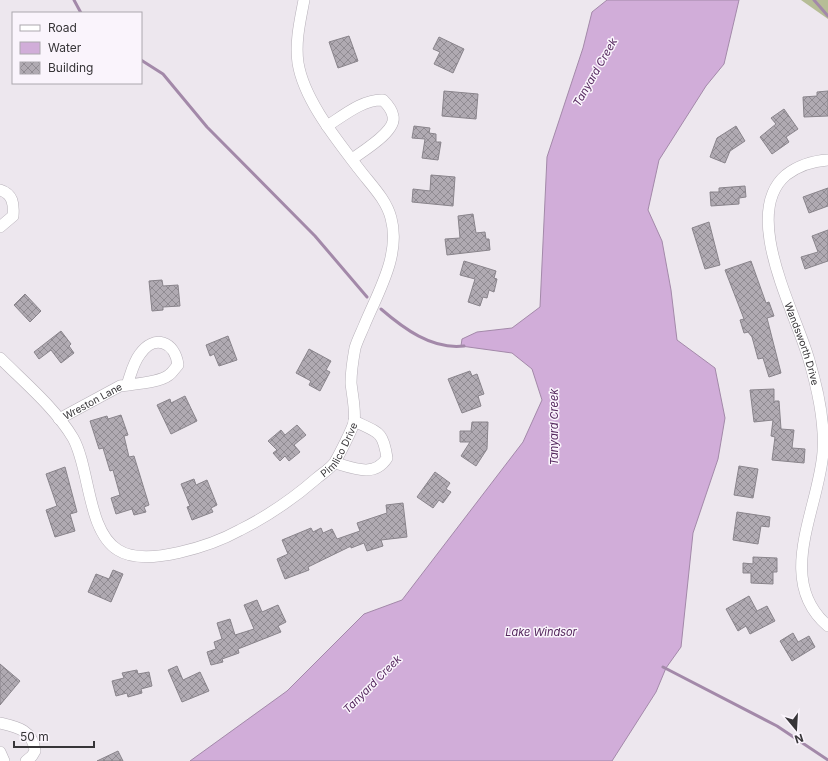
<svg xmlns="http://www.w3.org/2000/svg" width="828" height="761" font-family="Inter,sans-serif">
	<defs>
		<pattern id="building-cross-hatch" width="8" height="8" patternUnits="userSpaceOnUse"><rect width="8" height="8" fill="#b0aab2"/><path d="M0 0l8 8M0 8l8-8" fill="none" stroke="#908b92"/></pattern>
	</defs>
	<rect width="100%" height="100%" fill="#ede7ee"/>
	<path fill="#b6bd96" d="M801 0H828V19Z"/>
	<path fill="#d1add9" stroke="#a389a9" d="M607 0H739L724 64 706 86 659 160 648 210 662 241 671 290 677 340 715 368 725 418 718 459 693 533 681 647 666 668 656 692 612 761H190L287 691 364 614 402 600 523 442 542 400 532 369 512 353 461 346 462 339 477 332 512 328 540 307 547 157 583 48 592 12Z"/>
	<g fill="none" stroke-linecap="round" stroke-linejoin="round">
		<path stroke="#a389a9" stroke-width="3" d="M74 0 81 13
			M814 0 828 16
			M141 60 163 74 207 127 315 236 367 297
			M381 309C403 328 432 350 464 346
			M663 667 777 726 828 760"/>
	</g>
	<path fill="url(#building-cross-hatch)" stroke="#89848b" d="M349 36 358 61 338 68 329 42Z
		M439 37 464 49 453 73 434 64 440 52 433 49Z
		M444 91 478 94 476 119 442 116Z
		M828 91V116L804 117 803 97 817 96V92Z
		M784 109 798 129 786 137 789 142 772 154 760 137 776 124 771 118Z
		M414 126 430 128 429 133 436 134V142H441L438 160 422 158 425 139 412 138Z
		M736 126 745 141 730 151 725 163 710 157 717 138Z
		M431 175 455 177 453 206 412 202 413 189 430 191Z
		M745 186 746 197 739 198V204L711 206 710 192H719V188Z
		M828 188V206L809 213 803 197Z
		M473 214 476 233 485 232 486 239H489L490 250 447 255 445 239 460 238 458 216Z
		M709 222 720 265 705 269 692 228Z
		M828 230V261L805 269 801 257 818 252 812 236Z
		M464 261 496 271 494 278 497 279 494 292 489 290 487 298 483 297 480 306 468 302 475 279 460 275Z
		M751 261 766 303 769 302 774 316 767 318 781 373 769 377 763 358 758 359 752 337 748 332 744 333 740 320 744 319 725 270Z
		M162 280 163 286 178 285 180 306 163 307V310L152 311 149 281Z
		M25 294 41 311 30 322 14 305Z
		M61 331 71 344 69 346 74 353 61 363 51 350 39 359 34 352Z
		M228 336 237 360 219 366 214 354 210 356 206 345Z
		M309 349 331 361 326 370 330 372 320 391 309 385 311 381 296 373Z
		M470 371 472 376 477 374 484 394 478 396 481 406 462 413 448 379Z
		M774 389V403L775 401H779L781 429 794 430 792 448 805 449 804 463 772 460 775 437 771 436 773 420 754 422 750 390Z
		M185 396 197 421 171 434 157 405 170 399 171 403Z
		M121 415 128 435 124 436 129 457 134 456 149 505 144 507 146 512 134 515 132 509 116 514 111 498 120 495 113 470 110 471 103 448 99 449 90 421 107 416 108 419Z
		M472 422H488L487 449 476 466 461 456 470 442H460V431H471Z
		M297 425 306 435 294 445 300 452 289 461 285 456 280 461 273 453 277 450 268 441 281 430 285 435Z
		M739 466 758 469 753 498 734 495Z
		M65 467 77 512 70 514 75 531 55 537 46 510 57 506 46 474Z
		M435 472 450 483 446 489 451 492 443 503 439 500 433 508 417 497Z
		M194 479 196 485 207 480 217 505 211 508 213 512 192 520 187 507 190 506 181 484Z
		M403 503 407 537 381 540 383 546 367 551 364 543 351 548V546L308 567 309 570 285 579 277 559 288 554 282 540 311 528 313 532 321 528 323 533 332 529 337 539 360 531 357 523 387 513 386 505Z
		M737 512 770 517 769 527 761 526 758 544 733 540Z
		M753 557 777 558V572H773V584L751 583V573H743V563L753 564Z
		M113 570 123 574 111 602 88 592 96 574 109 579Z
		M749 596 757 611 767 606 775 621 750 634 746 626 738 631 726 609Z
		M257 600 262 612 278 605 286 622 278 626 281 632 238 649 239 653 222 659 223 662 211 665 207 652 216 649 214 642 222 639 217 623 230 619 235 635 254 629 244 605Z
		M793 633 798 642 809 636 815 647 792 661 780 641Z
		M0 664 20 681 0 705Z
		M177 666 183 680 200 672 209 691 182 702 168 670Z
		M137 670 138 674 149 672 152 686 141 689 142 693 128 697 127 693 116 696 112 681 124 678 122 673Z
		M118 751 123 761H97Z"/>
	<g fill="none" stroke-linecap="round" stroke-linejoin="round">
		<g stroke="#b7b1b9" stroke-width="12">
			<g id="street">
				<path d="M327 126C343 116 363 99 383 100 387 104 392 110 393 116 397 131 363 151 352 159"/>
				<path id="s1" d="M828 160C812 161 799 165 786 175 740 214 796 313 809 360 818 390 825 421 823 452 819 509 774 580 828 626"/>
				<path d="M0 190C13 194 14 204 13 216L0 227"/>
				<path id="s2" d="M0 358C24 382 56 409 73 438 90 468 87 531 118 550 146 568 213 545 240 530 268 516 293 499 317 478 323 473 331 468 335 462 339 455 353 428 354 422 356 411 352 394 351 383 351 372 353 359 355 348 357 341 361 333 364 326 378 292 401 255 391 218 386 199 371 185 359 169 337 140 304 100 298 63 295 42 300 21 304 0"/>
				<path id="s3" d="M59 419 120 386C133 384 159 383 169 375 173 372 175 368 178 365 175 341 154 334 140 354 133 363 131 374 127 385"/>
				<path d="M335 463C353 468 374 478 387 458 383 431 379 433 354 421"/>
				<path d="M0 723C17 727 33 730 35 751L32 756 26 761"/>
				<path d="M0 752 4 761"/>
			</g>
		</g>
		<use href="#street" stroke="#fff" stroke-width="11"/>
	</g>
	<g text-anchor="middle" stroke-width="3" stroke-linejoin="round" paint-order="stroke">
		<g font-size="10" fill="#373538" stroke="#faf4fc">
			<text dy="4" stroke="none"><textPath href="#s1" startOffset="224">Wandsworth Drive</textPath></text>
			<text dy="4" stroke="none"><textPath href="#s3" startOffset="38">Wreston Lane</textPath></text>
			<text dy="4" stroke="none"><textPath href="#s2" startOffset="489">Pimlico Drive</textPath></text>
		</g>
		<g font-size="11" font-style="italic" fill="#54275d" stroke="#faf4fc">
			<text transform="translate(595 72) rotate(-60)" y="4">Tanyard Creek</text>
			<text transform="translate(554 427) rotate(-90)" y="4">Tanyard Creek</text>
			<text x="541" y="636">Lake Windsor</text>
			<text transform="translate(372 684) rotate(-45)" y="4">Tanyard Creek</text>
		</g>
	</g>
	<rect x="12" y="12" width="130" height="72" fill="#faf4fc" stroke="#aca8ae"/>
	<rect x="20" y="25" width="20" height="6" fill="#ffffff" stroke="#aca8ae"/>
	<text x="48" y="32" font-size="12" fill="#373538">Road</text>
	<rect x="20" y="42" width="20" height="12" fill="#d1add9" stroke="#aca8ae"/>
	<text x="48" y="52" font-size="12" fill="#373538">Water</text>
	<rect x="20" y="62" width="20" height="12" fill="url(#building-cross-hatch)" stroke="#aca8ae"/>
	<text x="48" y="72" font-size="12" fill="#373538">Building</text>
	<g transform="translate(796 729) rotate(162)" stroke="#faf4fc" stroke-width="3" paint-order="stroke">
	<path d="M0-3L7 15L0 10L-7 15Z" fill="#373538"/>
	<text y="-6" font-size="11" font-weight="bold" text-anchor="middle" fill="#373538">N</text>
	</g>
	<path d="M14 741v6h80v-6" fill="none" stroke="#373538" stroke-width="2"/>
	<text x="20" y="741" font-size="12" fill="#373538" stroke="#faf4fc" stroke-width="3" paint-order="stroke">50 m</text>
</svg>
